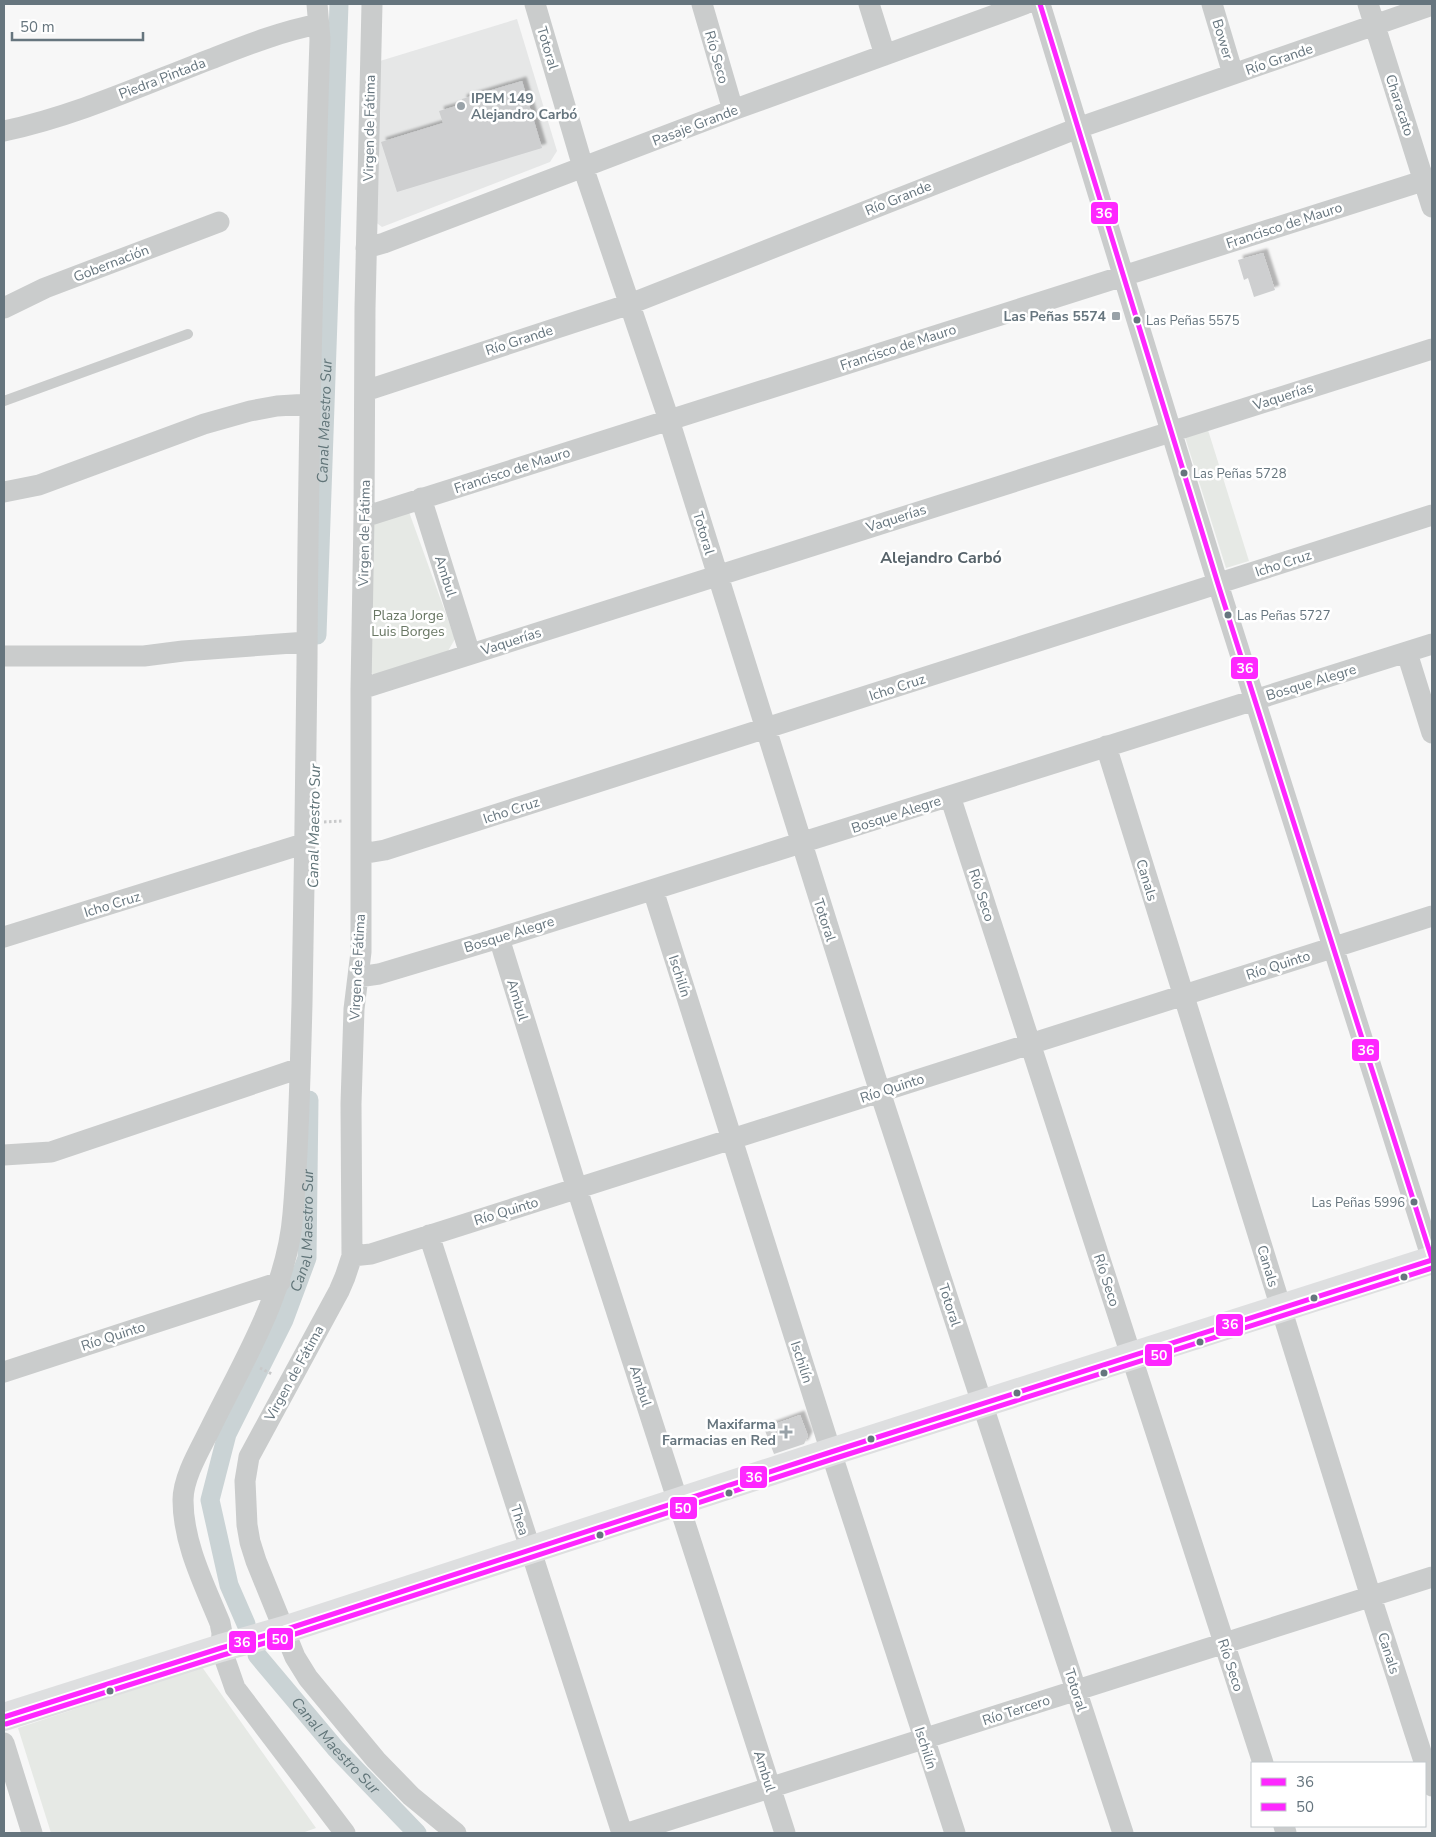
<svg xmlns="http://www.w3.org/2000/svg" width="1436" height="1837" font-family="'Nunito Sans',sans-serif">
	<defs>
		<filter id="shadow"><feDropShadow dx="4.5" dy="-4.5" stdDeviation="1" flood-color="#0004"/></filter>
	</defs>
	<rect width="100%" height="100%" fill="#f7f7f7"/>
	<path fill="#e6e7e7" d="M517 19 557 151 550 162 382 227 374 221 380 61Z"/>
	<path fill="#e6e9e5" d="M1208 430 1249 561 1226 568 1185 437Z
		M409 512 455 639 448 651 375 676 369 671 374 523Z
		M202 1667 316 1828 302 1833H51L18 1728Z"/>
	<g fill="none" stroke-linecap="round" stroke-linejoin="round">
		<g stroke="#cad3d5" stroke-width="19">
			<path id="s1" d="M317 635 339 4"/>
			<path id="s2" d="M246 1624 229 1585 210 1500 227 1434 284 1320 307 1258 309 1100"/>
			<path id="s3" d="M257 1655 336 1749 417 1833"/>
		</g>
	</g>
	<path fill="#cecfd0" filter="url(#shadow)" d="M522 81 542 148 397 192 381 142 443 123 439 111 463 104 462 99Z
		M1263 253 1275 290 1254 297 1248 278 1244 280 1238 260Z
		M800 1415 808 1436 804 1444 774 1454 764 1428Z"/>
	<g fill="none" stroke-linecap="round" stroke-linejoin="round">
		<path stroke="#c8c9ca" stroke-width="3" stroke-dasharray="2.5 2.5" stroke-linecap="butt" d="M324 822 343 821
			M260 1368 272 1374"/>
		<path stroke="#cacccc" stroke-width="10" d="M4 401 188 334"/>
		<path stroke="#cacccc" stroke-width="21" d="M317 4 320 39C313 247 308 455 307 663 306 777 304 890 302 1004 300 1074 299 1145 293 1214 287 1290 245 1358 212 1425 202 1446 183 1476 183 1500 183 1543 204 1584 220 1623L222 1633 221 1648 235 1688 345 1833
			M372 4 365 308 364 517 361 689V952L354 1009 351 1104 352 1256 345 1277 339 1291 249 1457 245 1481 247 1525 250 1542 256 1561 295 1657 308 1678 376 1760 411 1796 456 1833
			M535 4 583 167 669 420 880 1092 1123 1833
			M702 4 733 110
			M869 4 885 55
			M1040 4 1218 584 1432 1259
			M1212 4 1233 74
			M1368 4 1432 207
			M4 131C75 116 143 85 211 59 247 45 282 31 319 24
			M366 248 384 243 733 110 1025 4
			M4 308 45 288 219 222
			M365 391 630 304 1078 128 1432 5
			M4 492 39 485 204 424 250 411 277 406 309 404
			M421 498 470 654
			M364 517 1432 178
			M1407 653 1432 733
			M4 656H144L183 651 307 642
			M361 689 1432 349
			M1106 746 1371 1597 1432 1786
			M950 796 1263 1763
			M361 854 385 850 1432 515
			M653 890 831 1452 955 1833
			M4 937 306 843
			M499 938 577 1189 785 1833
			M358 977 379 974 499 938 1432 644
			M4 1155 51 1152 300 1068
			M429 1235 622 1833
			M352 1256 371 1254 1432 916
			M4 1372 280 1282
			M4 1743 32 1833
			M1284 1826 1286 1833
			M628 1833 1432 1577"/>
		<path stroke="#dedfe0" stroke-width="28" d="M4 1717 221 1648 284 1630 831 1452 1432 1260"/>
		<g stroke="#fff" stroke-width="9">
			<path id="bus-1" d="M1040 4 1218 584 1432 1259
				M4 1717 221 1648 284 1630 831 1452 1432 1260"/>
		</g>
		<g stroke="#fff" stroke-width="9">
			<path id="bus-2" d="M6 1724 223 1655 286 1637 833 1459 1432 1268"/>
		</g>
		<use href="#bus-1" stroke="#fe27ff" stroke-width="5"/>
		<use href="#bus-2" stroke="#fe27ff" stroke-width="5"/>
	</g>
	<g fill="#99a2a8" stroke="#fff" stroke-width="2">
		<circle cx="461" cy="106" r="5"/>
		<rect x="1111" y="311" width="10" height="10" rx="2.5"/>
		<path d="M783.5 1424.5h5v5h5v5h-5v5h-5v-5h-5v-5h5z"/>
	</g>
	<g fill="#66757e" stroke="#fff" stroke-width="2">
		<circle cx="1137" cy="320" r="4.5"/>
		<circle cx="1184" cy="473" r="4.5"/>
		<circle cx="1228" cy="615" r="4.5"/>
		<circle cx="1414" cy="1202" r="4.5"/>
		<circle cx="1404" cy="1277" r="4.5"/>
		<circle cx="1314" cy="1298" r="4.5"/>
		<circle cx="1200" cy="1342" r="4.5"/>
		<circle cx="1104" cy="1373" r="4.5"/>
		<circle cx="1017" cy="1393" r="4.5"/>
		<circle cx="871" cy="1439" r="4.5"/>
		<circle cx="729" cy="1493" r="4.5"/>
		<circle cx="600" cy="1535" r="4.5"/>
		<circle cx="110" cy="1691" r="4.5"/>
	</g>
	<g text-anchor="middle" stroke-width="5" stroke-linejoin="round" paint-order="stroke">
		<g font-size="13" fill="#66757e" stroke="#fff" text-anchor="start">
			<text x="1146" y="325">Las Peñas 5575</text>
			<text x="1193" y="478">Las Peñas 5728</text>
			<text x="1237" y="620">Las Peñas 5727</text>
			<text x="1405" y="1207" text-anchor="end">Las Peñas 5996</text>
		</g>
		<g font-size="14" fill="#66757e" stroke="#fff">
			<text transform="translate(1223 39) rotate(73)" y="5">Bower</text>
			<text transform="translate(548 48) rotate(73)" y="5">Totoral</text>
			<text transform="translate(717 57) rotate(74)" y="5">Río Seco</text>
			<text transform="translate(1279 59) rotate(-19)" y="5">Río Grande</text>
			<text transform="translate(162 78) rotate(-21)" y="5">Piedra Pintada</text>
			<text transform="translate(1400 105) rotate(72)" y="5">Characato</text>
			<text transform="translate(695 125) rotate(-21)" y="5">Pasaje Grande</text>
			<text transform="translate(369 128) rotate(-89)" y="5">Virgen de Fátima</text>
			<text transform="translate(898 198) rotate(-22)" y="5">Río Grande</text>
			<text transform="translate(1284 225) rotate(-18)" y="5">Francisco de Mauro</text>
			<text transform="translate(111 263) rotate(-21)" y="5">Gobernación</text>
			<text transform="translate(519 340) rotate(-18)" y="5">Río Grande</text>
			<text transform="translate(898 347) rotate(-18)" y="5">Francisco de Mauro</text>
			<text transform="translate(1283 396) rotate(-18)" y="5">Vaquerías</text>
			<text transform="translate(512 470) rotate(-18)" y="5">Francisco de Mauro</text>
			<text transform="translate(896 518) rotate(-18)" y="5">Vaquerías</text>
			<text transform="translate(364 533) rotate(-89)" y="5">Virgen de Fátima</text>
			<text transform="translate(704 533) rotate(73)" y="5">Totoral</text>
			<text transform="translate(1283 563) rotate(-18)" y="5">Icho Cruz</text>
			<text transform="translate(446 576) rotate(72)" y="5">Ambul</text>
			<text transform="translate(511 641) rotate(-18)" y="5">Vaquerías</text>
			<text transform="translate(1311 682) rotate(-17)" y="5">Bosque Alegre</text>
			<text transform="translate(897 687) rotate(-18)" y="5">Icho Cruz</text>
			<text transform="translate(511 810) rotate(-18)" y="5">Icho Cruz</text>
			<text transform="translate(896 814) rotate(-18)" y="5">Bosque Alegre</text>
			<text transform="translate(1147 880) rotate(73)" y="5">Canals</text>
			<text transform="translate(982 895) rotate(72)" y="5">Río Seco</text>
			<text transform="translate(112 904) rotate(-17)" y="5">Icho Cruz</text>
			<text transform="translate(825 920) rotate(72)" y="5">Totoral</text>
			<text transform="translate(509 934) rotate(-17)" y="5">Bosque Alegre</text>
			<text transform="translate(1278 965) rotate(-18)" y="5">Río Quinto</text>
			<text transform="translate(357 967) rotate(-87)" y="5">Virgen de Fátima</text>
			<text transform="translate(680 976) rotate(72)" y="5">Ischilín</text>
			<text transform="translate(518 1000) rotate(73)" y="5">Ambul</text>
			<text transform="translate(892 1088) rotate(-18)" y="5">Río Quinto</text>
			<text transform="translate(506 1211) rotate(-17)" y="5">Río Quinto</text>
			<text transform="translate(1268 1266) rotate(73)" y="5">Canals</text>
			<text transform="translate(1107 1280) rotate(72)" y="5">Río Seco</text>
			<text transform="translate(950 1305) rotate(72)" y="5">Totoral</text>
			<text transform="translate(113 1336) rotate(-18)" y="5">Río Quinto</text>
			<text transform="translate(802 1362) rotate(72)" y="5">Ischilín</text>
			<text transform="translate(294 1373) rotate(-61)" y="5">Virgen de Fátima</text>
			<text transform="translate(641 1386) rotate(72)" y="5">Ambul</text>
			<text transform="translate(520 1520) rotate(72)" y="5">Thea</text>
			<text transform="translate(1389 1653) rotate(72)" y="5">Canals</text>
			<text transform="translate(1231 1665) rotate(72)" y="5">Río Seco</text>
			<text transform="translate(1076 1690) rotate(72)" y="5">Totoral</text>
			<text transform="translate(1016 1710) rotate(-18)" y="5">Río Tercero</text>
			<text transform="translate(926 1748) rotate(72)" y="5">Ischilín</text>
			<text transform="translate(765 1771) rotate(72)" y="5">Ambul</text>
		</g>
		<g font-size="14" font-weight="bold" fill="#66757e" stroke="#fff" text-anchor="end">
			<text x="471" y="103" text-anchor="start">IPEM 149<tspan x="471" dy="16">Alejandro Carbó</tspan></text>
			<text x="1106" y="321">Las Peñas 5574</text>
			<text x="776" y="1429">Maxifarma<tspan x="776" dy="16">Farmacias en Red</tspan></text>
		</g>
		<g font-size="14" fill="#697764" stroke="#fff">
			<text x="408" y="620">Plaza Jorge<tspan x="408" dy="16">Luis Borges</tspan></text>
		</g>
		<g font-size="15" font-style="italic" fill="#607478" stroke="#fff">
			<text dy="5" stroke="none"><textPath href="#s1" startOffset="214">Canal Maestro Sur</textPath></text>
			<text transform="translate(314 826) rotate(-89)" y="5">Canal Maestro Sur</text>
			<text dy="5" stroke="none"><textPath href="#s2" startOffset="418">Canal Maestro Sur</textPath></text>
			<text dy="5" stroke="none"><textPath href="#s3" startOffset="120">Canal Maestro Sur</textPath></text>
		</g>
		<g font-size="16" font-weight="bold" fill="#57636a" stroke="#fff">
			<text x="941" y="563">Alejandro Carbó</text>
		</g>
	</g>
	<g stroke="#fff" stroke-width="2">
		<rect x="1090" y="201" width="29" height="24" rx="5" fill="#fe27ff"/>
		<rect x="1230" y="656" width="29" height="24" rx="5" fill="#fe27ff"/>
		<rect x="1351" y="1038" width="29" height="24" rx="5" fill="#fe27ff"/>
		<rect x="1215" y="1313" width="29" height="24" rx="5" fill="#fe27ff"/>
		<rect x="1144" y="1343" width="29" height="24" rx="5" fill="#fe27ff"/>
		<rect x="739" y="1465" width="29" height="24" rx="5" fill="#fe27ff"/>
		<rect x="669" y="1496" width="29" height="24" rx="5" fill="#fe27ff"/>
		<rect x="266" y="1627" width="28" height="24" rx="5" fill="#fe27ff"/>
		<rect x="228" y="1630" width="29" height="24" rx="5" fill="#fe27ff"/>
	</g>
	<g font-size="14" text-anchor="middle" font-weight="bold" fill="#fff">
		<text x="1104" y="218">36</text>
		<text x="1245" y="673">36</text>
		<text x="1366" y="1055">36</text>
		<text x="1230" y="1329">36</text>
		<text x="1159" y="1360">50</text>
		<text x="754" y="1482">36</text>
		<text x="683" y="1513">50</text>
		<text x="280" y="1644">50</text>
		<text x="242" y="1647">36</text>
	</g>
	<rect width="1436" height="1837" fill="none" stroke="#66757e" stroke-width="10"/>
	<rect x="1251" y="1762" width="175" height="65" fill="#ffffff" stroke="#c2c8cb"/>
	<rect x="1261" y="1778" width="25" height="8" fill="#fe27ff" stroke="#c2c8cb"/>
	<text x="1296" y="1787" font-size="15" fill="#66757e">36</text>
	<rect x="1261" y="1803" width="25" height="8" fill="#fe27ff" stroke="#c2c8cb"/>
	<text x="1296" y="1812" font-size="15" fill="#66757e">50</text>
	<path d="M12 32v8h131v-8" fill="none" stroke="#66757e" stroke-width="2.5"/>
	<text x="20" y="32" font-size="15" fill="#66757e" stroke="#ffffff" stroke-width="4" paint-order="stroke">50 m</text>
</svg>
